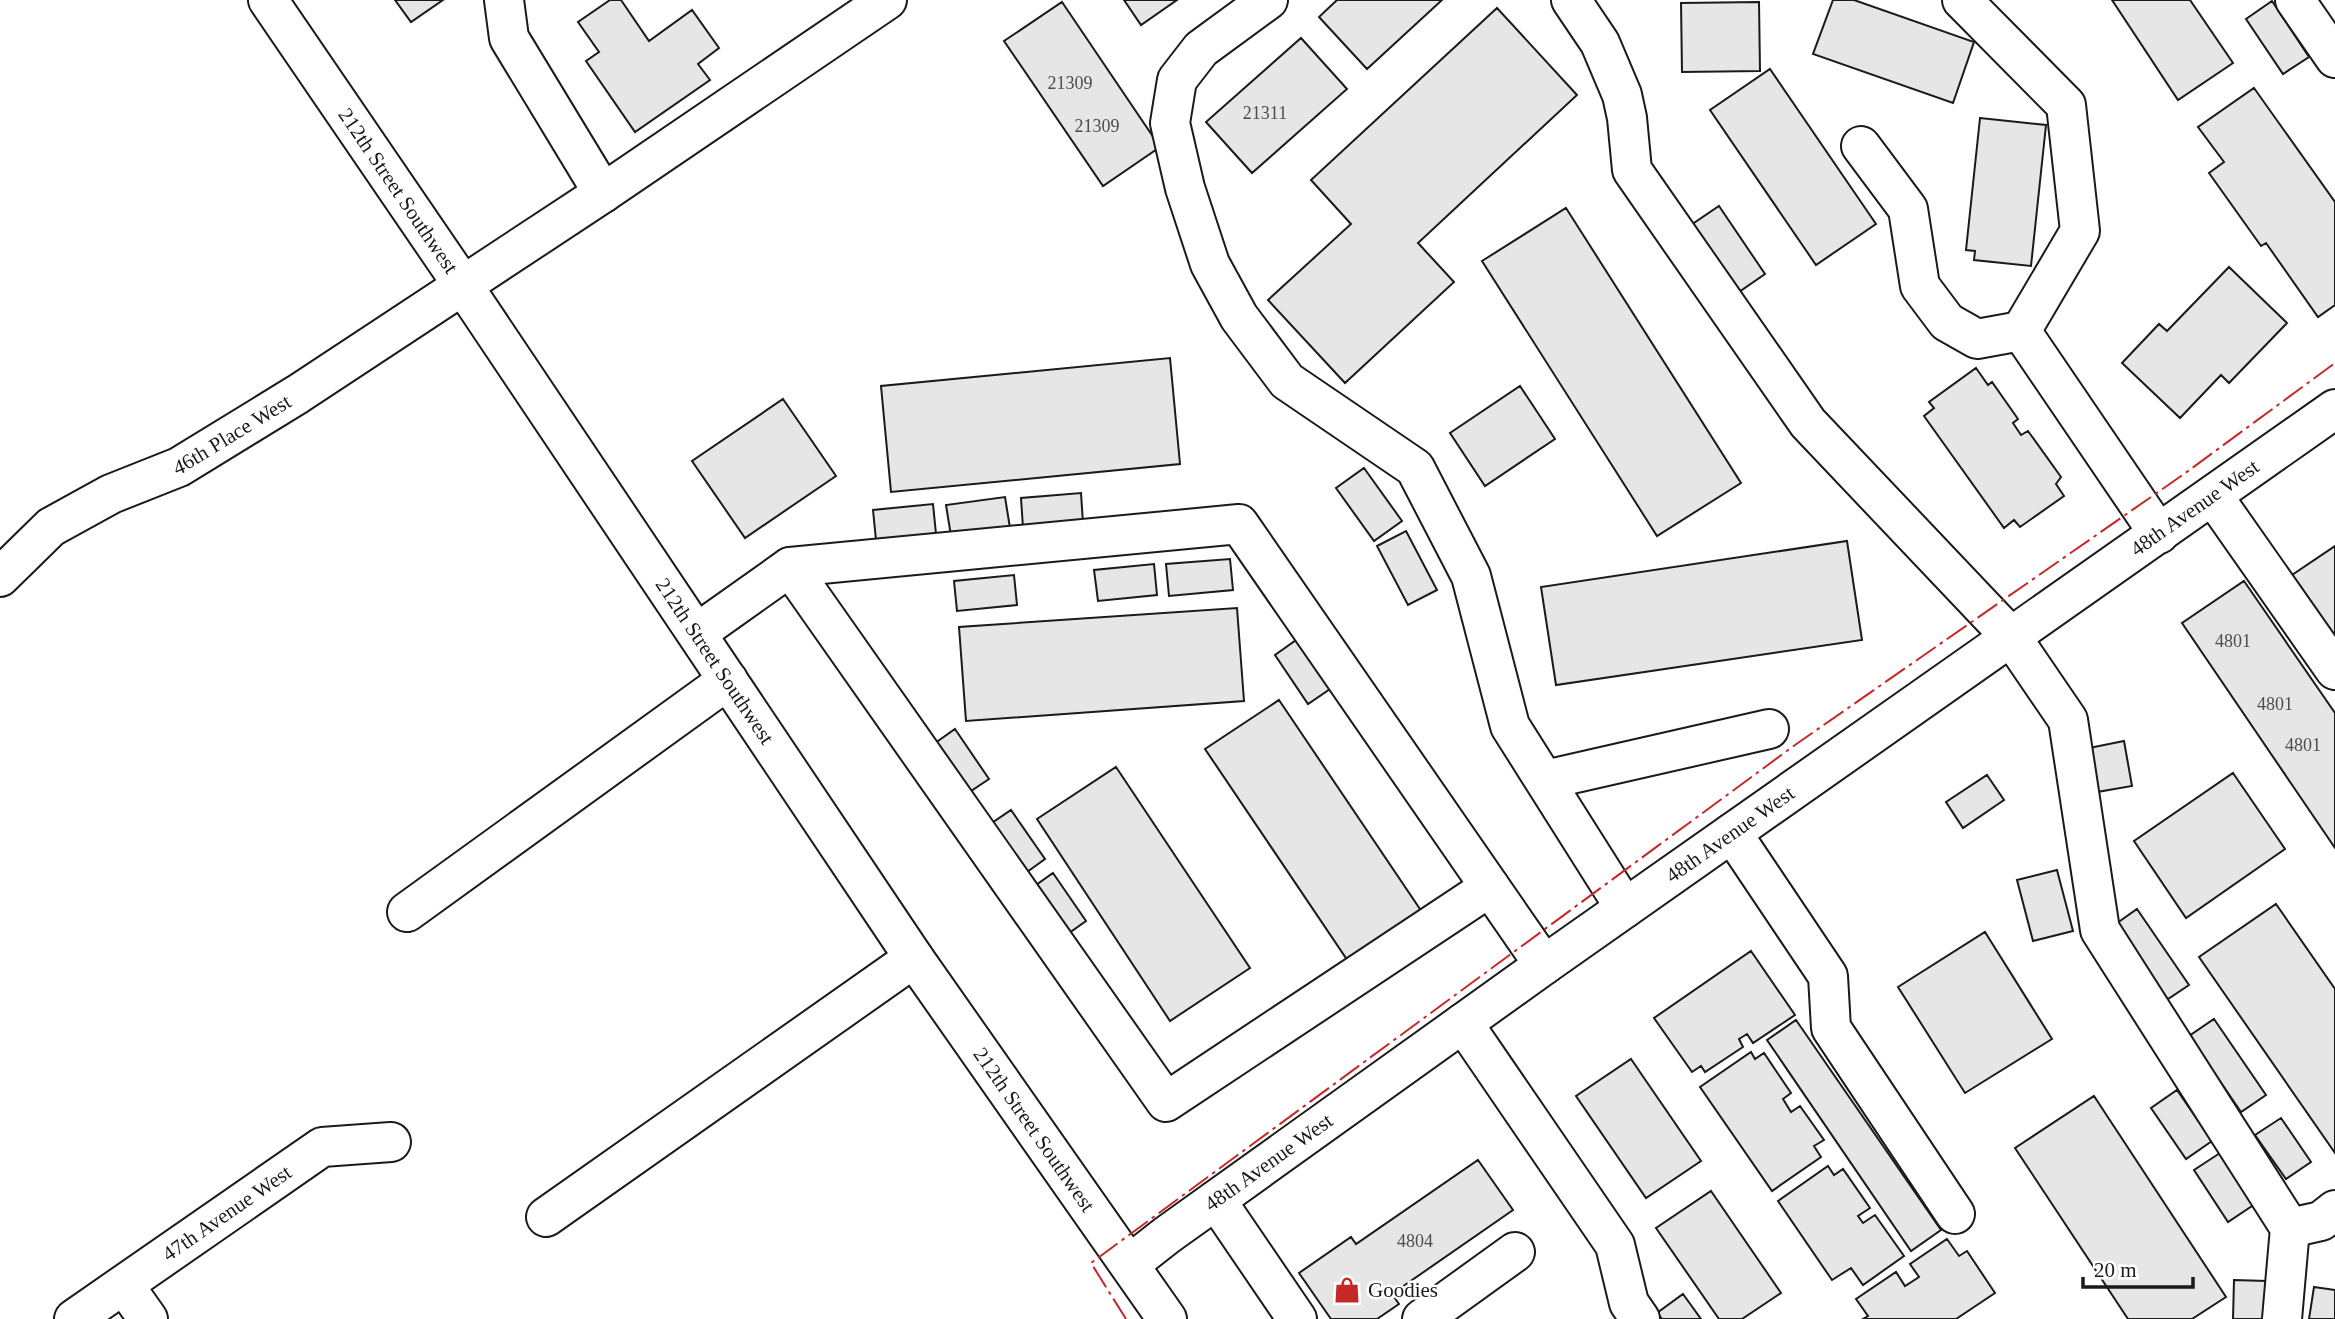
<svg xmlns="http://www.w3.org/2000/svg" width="2335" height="1319" font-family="'Times New Roman',serif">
	<rect width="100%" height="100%" fill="#fff"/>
	<path fill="#e6e6e6" stroke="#1a1a1a" stroke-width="2" d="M395 0H443L411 22Z
		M610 0H621L649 41 692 10 719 48 698 64 710 80 635 132 586 61 599 52 578 22Z
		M1124 0H1177L1141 25Z
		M1337 0H1442L1367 69 1319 17Z
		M1833 0H1854L1974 42 1953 103 1813 54Z
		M2112 0H2190L2233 63 2178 100Z
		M2272 1 2309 57 2283 74 2246 19Z
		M1062 2 1160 147 1103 186 1004 41Z
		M1759 2 1760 71 1682 72 1681 3Z
		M1497 8 1577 95 1418 243 1454 282 1345 383 1268 300 1351 224 1311 180Z
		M1301 38 1347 89 1252 173 1206 122Z
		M1770 69 1876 224 1816 265 1710 110Z
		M2254 88 2335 202V305L2318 317 2266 243 2261 246 2209 173 2224 162 2198 127Z
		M1980 118 2046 125 2031 266 1974 260 1975 251 1966 250Z
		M1719 206 1765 274 1736 294 1691 225Z
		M1566 208 1741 483 1657 536 1482 261Z
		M2229 267 2287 323 2229 383 2221 375 2180 418 2122 363 2159 324 2167 331Z
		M1170 358 1180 464 891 492 881 386Z
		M1976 368 1988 385 1992 382 2018 419 2013 423 2021 435 2028 431 2061 477 2056 484 2064 496 2020 527 2014 520 2004 528 1924 416 1934 408 1929 402Z
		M1520 386 1555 439 1485 486 1450 433Z
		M783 399 836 476 745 538 692 461Z
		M1364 468 1402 521 1374 541 1336 488Z
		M1081 493 1083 523 1023 528 1021 498Z
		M1005 497 1010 528 951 536 946 505Z
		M933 504 936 534 876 540 873 510Z
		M1406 531 1437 590 1408 605 1377 546Z
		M1847 541 1862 640 1556 685 1541 587Z
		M2335 546V639L2292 575Z
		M1230 559 1233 590 1169 596 1166 564Z
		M1154 564 1157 595 1098 601 1094 570Z
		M1014 575 1017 605 957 611 954 581Z
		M2244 581 2335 713V848L2182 623Z
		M1237 608 1244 701 966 721 959 627Z
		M1299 638 1333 687 1308 704 1275 655Z
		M1279 700 1426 918 1352 967 1205 749Z
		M955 729 989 779 965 795 931 746Z
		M2124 741 2132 786 2097 792 2089 748Z
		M1116 767 1250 968 1170 1021 1037 819Z
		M2233 773 2285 849 2186 918 2134 841Z
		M1987 775 2004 800 1963 828 1946 802Z
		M1011 810 1045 859 1020 877 986 827Z
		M2057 870 2073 931 2033 941 2017 880Z
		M1053 873 1086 921 1062 938 1029 890Z
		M2276 904 2335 989V1153L2199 957Z
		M2137 909 2189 985 2165 1001 2113 926Z
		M1985 932 2052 1039 1965 1093 1898 987Z
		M1751 951 1795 1015 1753 1043 1747 1034 1739 1039 1743 1047 1705 1072 1701 1066 1692 1072 1654 1018Z
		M2214 1019 2266 1095 2241 1112 2189 1036Z
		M1796 1020 1941 1230 1911 1251 1767 1040Z
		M1751 1052 1755 1059 1764 1053 1791 1093 1783 1099 1791 1112 1800 1106 1824 1140 1814 1146 1821 1157 1772 1191 1700 1087Z
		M1631 1059 1701 1161 1646 1198 1576 1096Z
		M2177 1090 2212 1141 2186 1159 2151 1108Z
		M2094 1096 2226 1297 2192 1319H2128L2015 1148Z
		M2281 1118 2311 1162 2286 1179 2255 1135Z
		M2220 1153 2255 1204 2228 1222 2194 1170Z
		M1478 1160 1513 1210 1392 1294 1399 1304 1377 1319H1331L1299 1273 1351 1237 1356 1244Z
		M1828 1166 1834 1175 1843 1169 1870 1208 1858 1216 1863 1223 1875 1215 1904 1256 1863 1285 1851 1268 1832 1280 1778 1201Z
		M1711 1191 1781 1293 1742 1319H1719L1656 1228Z
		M1947 1239 1959 1256 1967 1251 1995 1293 1956 1319H1863L1868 1316 1856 1299 1896 1272 1905 1286 1919 1277 1910 1264Z
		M2234 1280 2267 1281V1319H2233Z
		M2314 1287 2335 1290V1319H2309Z
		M1683 1294 1701 1319H1662L1657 1313Z"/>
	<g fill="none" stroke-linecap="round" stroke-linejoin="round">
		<g stroke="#1a1a1a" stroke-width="42">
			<g id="minor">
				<path d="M504 0 509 38 603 193"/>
				<path d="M1268 0 1201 49 1177 80 1170 123 1185 188 1210 264 1239 317 1287 381 1415 468 1471 576 1510 726 1625 908"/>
				<path d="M1571 0 1600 43 1622 95 1627 118 1632 170 1808 423 2012 638 2068 720 2100 930 2290 1228 2282 1319"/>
				<path d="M1962 0 2066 105 2080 231 2021 331 2159 534"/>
				<path d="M2295 0 2335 58"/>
				<path d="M1861 146 1908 209 1920 286 1947 322 1977 339 2021 331"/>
				<path d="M2213 496 2335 670"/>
				<path d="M790 567 1166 1102 1490 887"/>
				<path id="s1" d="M0 577 51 527 111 494 179 467 298 394 603 193 887 0"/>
				<path d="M697 633 790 567 1239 524 1544 965"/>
				<path d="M1545 780 1769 729"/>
				<path d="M1732 833 1828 976 1831 1028 1955 1214"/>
				<path d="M407 912 728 680"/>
				<path d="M1463 1023 1615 1245 1629 1303 1640 1319"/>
				<path d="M1216 1200 1297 1319"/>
				<path d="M546 1217 914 958"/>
				<path d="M2290 1228 2321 1221 2335 1210"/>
				<path d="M124 1285 148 1319"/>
				<path id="s2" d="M74 1319 322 1147 391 1142"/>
				<path d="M1422 1319 1515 1252"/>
			</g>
		</g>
		<g stroke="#1a1a1a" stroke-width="42">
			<g id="major">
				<path id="s3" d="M268 0 462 284 914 958 1167 1319"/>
				<path id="s4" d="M1130 1264 1167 1235 1544 965 2335 409"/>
			</g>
		</g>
		<use href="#minor" stroke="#fff" stroke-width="38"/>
		<use href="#major" stroke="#fff" stroke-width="38"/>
		<path stroke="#c62828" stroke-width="2" stroke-dasharray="24 5 3.5 5" stroke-linecap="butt" d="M1126 1319 1091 1263 1795 745 2184 474 2335 363"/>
	</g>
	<defs>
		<g id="shop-bare" transform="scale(2.1)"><path d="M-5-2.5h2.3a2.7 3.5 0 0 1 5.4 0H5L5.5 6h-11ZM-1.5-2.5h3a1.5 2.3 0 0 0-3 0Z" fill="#c62828" stroke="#fff" stroke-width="2.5" paint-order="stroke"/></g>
	</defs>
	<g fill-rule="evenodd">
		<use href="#shop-bare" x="1347" y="1290"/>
	</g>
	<g text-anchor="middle" stroke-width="5" stroke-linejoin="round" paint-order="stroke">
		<g font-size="18" fill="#4d4d4d">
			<text x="1070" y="89">21309</text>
			<text x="1265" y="119">21311</text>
			<text x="1097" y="132">21309</text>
			<text x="2233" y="647">4801</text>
			<text x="2275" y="710">4801</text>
			<text x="2303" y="751">4801</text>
			<text x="1415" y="1247">4804</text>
		</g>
		<g font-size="21" fill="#1a1a1a" stroke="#fff">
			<text dy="7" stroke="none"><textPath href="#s3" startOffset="231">212th Street Southwest</textPath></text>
			<text dy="7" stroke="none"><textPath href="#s1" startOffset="275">46th Place West</textPath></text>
			<text dy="7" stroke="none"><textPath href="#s4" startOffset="1306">48th Avenue West</textPath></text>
			<text dy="7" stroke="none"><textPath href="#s3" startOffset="798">212th Street Southwest</textPath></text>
			<text dy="7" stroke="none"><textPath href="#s4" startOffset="738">48th Avenue West</textPath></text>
			<text dy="7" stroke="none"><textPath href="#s3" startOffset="1365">212th Street Southwest</textPath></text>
			<text dy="7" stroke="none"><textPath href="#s4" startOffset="172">48th Avenue West</textPath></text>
			<text dy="7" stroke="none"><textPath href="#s2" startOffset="186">47th Avenue West</textPath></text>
		</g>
		<g font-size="21" fill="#1a1a1a" stroke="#fff" text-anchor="start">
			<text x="1368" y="1297">Goodies</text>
		</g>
	</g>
	<path d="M2083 1277v10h110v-10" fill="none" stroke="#1a1a1a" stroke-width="3.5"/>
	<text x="2094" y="1277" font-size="21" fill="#1a1a1a" stroke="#ffffff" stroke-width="5" paint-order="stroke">20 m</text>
</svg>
